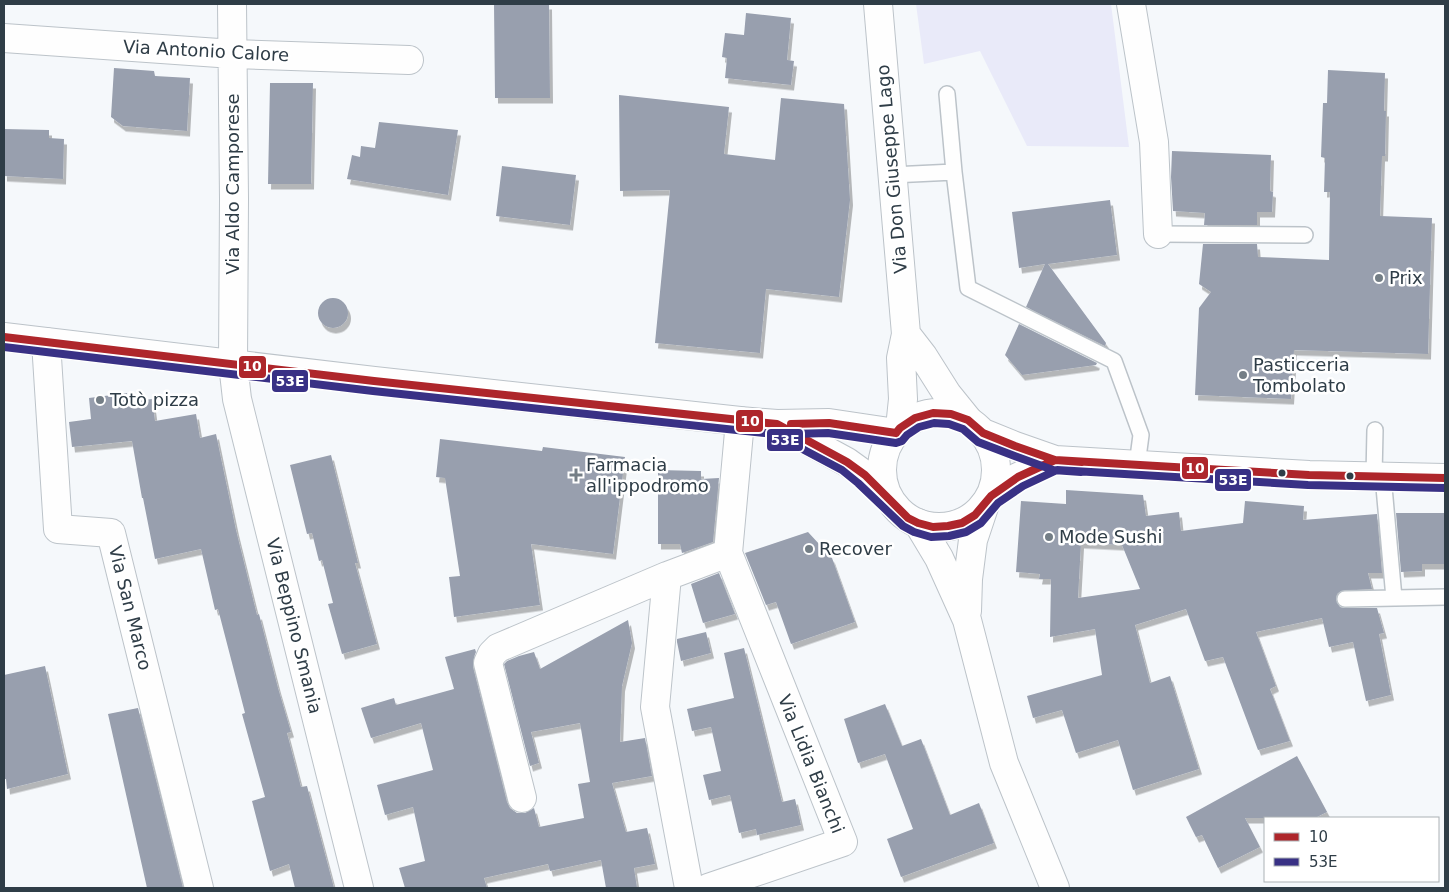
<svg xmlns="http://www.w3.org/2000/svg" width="1449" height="892" font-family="'DejaVu Sans',sans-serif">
	<defs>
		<filter id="shadow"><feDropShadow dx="3" dy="5.5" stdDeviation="0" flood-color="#0004"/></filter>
	</defs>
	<rect width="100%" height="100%" fill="#f5f8fb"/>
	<path fill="#e9eaf9" d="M916 4H1111L1129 147 1027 146 980 51 924 64Z"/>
	<path fill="#989fae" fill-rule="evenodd" filter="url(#shadow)" d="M494 4H549L550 98H495Z
		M746 13 791 18 787 60 794 61 791 85 725 78 727 58 722 57 725 33 744 35Z
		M114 68 154 71 155 76 190 78 187 131 123 126 111 117Z
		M1328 70 1385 73 1384 111H1386L1385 156H1382L1380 216 1432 218 1428 354 1294 350 1291 399 1195 395 1199 308 1211 292 1199 284 1203 244H1257L1258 257 1329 260 1330 192H1324L1325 158 1321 157 1323 103H1327Z
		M270 83H313L311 184H268Z
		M619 95 729 107 724 154 775 160 781 98 844 104 850 200 839 297 766 289 760 353 655 343 670 190 620 191Z
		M379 122 458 130 448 195 347 179 352 155 360 157 361 146 375 148Z
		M4 129 49 130V138L64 139 63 179 4 176Z
		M1172 151 1271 155 1270 191 1273 192 1272 212H1257V225H1204L1205 213 1173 211 1171 177Z
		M502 166 576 175 570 225 496 216Z
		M1110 200 1117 255 1048 264 1106 343 1105 346 1026 307 1045 264 1019 268 1012 212Z
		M318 313a15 15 0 1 1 30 0a15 15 0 1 1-30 0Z
		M1019 324 1097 363 1096 365 1022 375 1005 355Z
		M127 393 128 402 152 399 155 421 196 414 200 438 216 434 236 530 257 615 259 614 278 688 291 732 287 733 301 787 307 786 334 888H295L289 864 270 871 252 801 265 797 242 714 245 713 218 609 215 610 201 549 155 559 143 498H142L132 441 72 447 69 422 91 419 89 398Z
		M440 439 542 451 543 447 625 457 613 554 531 544 540 605 454 617 449 577 460 576 445 478 436 477Z
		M331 455 358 563H355L377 644 342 654 328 604 333 603 322 560 319 561 312 533 307 534 290 465Z
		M658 470 701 471V479L719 478 713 542 682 553 680 544H658Z
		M1066 490 1143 495 1146 516 1179 512 1181 531 1243 523 1245 501 1304 506 1303 520 1377 514 1382 573H1368L1372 589 1341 591 1337 594 1336 600 1340 607 1345 608H1377L1384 633 1379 634 1391 695 1366 701 1353 642 1329 647 1322 618 1256 632 1276 686 1270 689 1290 741 1258 750 1223 657 1205 661 1186 609 1135 625 1150 683 1170 676 1199 769 1133 790 1118 740 1076 753 1062 710 1033 718 1027 696 1102 675 1095 629 1050 637 1051 579H1039L1040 574 1016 572 1021 501 1066 504ZM1081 543 1122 545 1140 589 1078 598Z
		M1396 513H1445V564H1422V571L1401 572Z
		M808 532 832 558 855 622 791 644 776 602 766 605 745 553Z
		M719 573 735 614 703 623 691 584Z
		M628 620 632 643 622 686 620 742 645 738 652 776 612 783 626 832 647 828 655 864 634 868 637 888H606L601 860 550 871 548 864 484 878 487 888H405L399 868 425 861 413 807 385 815 377 785 433 770 421 723 371 738 361 708 394 698 396 705 454 689 445 657 475 649 476 652 474 657 473 667 507 802 510 808 517 813H525L534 808 539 827 584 818 578 784 590 782 580 723 531 732 539 763 530 766 504 664 507 661 519 656 534 652 540 669Z
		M706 632 711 653 681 661 677 642V639Z
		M744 648 782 802 795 799 801 825 757 835 756 829 739 833 730 795 709 800 703 775 721 771 711 727 692 731 687 709 734 698 724 653Z
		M45 666 68 774 7 789 6 779H4V675Z
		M885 704 902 746 921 739 950 815 979 803 994 843 901 877 887 839 913 829 885 754 858 763 844 719Z
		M138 708 183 888H147L108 714Z
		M1297 756 1327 812 1315 818H1245L1260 847 1218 868 1202 835 1196 837 1186 817Z"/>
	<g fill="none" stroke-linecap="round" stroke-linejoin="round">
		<g stroke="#bcc3c9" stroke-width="18">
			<path id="service" d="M947 94 954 172 968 288 1114 361 1141 435 1137 465
				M892 175 954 172
				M1158 234 1305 235
				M1374 476 1375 430
				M1383 476 1394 598
				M1345 599 1445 597"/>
		</g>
		<g stroke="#bcc3c9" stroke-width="30">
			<path id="minor" d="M232 4 234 199 233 364 237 399 359 888
				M878 4 906 334 901 358 903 399 900 428
				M1131 4 1154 142 1158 234
				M4 38 233 54 409 60
				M906 334 923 356 947 394 968 420
				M46 342 58 529 111 533 199 888
				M522 798 488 663 492 654 498 648 667 576
				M689 888 655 707 667 576 728 553 740 421
				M708 888 843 842 728 553"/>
		</g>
		<g stroke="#bcc3c9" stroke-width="30">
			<path id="tertiary" d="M918 523 939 558 967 620 1004 763 1055 888
				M967 611 968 579 973 540 985 504"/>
		</g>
		<g stroke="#bcc3c9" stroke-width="30">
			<path id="secondary" d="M4 337 374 381 740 421 777 424 829 423 896 433
				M882 470a57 57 0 1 1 114 0a57 57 0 1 1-114 0Z
				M779 425 847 462 865 475 890 500
				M983 433 1015 446 1055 460 1309 475 1445 478
				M991 496 1018 477 1055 460"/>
		</g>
		<use href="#service" stroke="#fefefe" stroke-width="15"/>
		<use href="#minor" stroke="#fefefe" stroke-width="28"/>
		<use href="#tertiary" stroke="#fefefe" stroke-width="28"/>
		<use href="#secondary" stroke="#fefefe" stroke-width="28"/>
		<g stroke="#fff" stroke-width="11">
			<path id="bus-1" d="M4 337 374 381 777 424 847 462 865 475 908 518 918 523 933 527 948 526 962 523 975 515 991 496 1018 477 1055 460 1309 475 1445 478
				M791 424 829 423 896 433
				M896 433 900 428 915 418 933 413 951 414 968 420 983 433 1015 446 1055 460 1082 462"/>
		</g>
		<g stroke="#fff" stroke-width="11">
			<path id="bus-2" d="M4 347 373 391 774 434 842 470 858 483 903 526 914 532 931 537 949 536 966 532 981 523 998 503 1023 486 1057 470 1308 485 1445 488
				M791 434 828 433 896 443 902 441 907 435 919 427 934 423 949 424 963 429 978 442 1012 455 1053 470 1081 472"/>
		</g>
		<use href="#bus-1" stroke="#ae262b" stroke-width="8"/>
		<use href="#bus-2" stroke="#393185" stroke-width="8"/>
	</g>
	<g fill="#747e86" stroke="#fff" stroke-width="2">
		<circle cx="1379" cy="278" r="5"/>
		<circle cx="1243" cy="375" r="5"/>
		<circle cx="100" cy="400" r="5"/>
		<path d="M573.5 467.5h5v5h5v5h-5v5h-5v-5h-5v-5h5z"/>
		<circle cx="1049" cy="537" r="5"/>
		<circle cx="809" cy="549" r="5"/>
	</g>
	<g fill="#2f3d47" stroke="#fff" stroke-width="2">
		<circle cx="1282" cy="473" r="4.5"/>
		<circle cx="1350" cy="476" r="4.5"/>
	</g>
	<g text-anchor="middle" stroke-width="5" stroke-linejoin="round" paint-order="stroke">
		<g font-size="18" fill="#2f3d47" stroke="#fff">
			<text transform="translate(206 51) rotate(3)" y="6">Via Antonio Calore</text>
			<text transform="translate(892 169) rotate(-95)" y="6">Via Don Giuseppe Lago</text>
			<text transform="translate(233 184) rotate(-90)" y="6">Via Aldo Camporese</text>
			<text transform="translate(130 608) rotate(76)" y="6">Via San Marco</text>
			<text transform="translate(294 626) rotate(76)" y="6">Via Beppino Smania</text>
			<text transform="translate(811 764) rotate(68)" y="6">Via Lidia Bianchi</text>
		</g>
		<g font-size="18" fill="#2f3d47" stroke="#fff" text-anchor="start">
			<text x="1389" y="284">Prix</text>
			<text x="1253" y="371">Pasticceria<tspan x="1253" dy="21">Tombolato</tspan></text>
			<text x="110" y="406">Totò pizza</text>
			<text x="586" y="471">Farmacia<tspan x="586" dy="21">all'ippodromo</tspan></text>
			<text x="1059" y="543">Mode Sushi</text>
			<text x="819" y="555">Recover</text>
		</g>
	</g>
	<g stroke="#fff" stroke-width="2">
		<rect x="238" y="355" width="29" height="24" rx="5" fill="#ae262b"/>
		<rect x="271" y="369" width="38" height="24" rx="5" fill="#393185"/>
		<rect x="735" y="409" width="29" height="24" rx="5" fill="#ae262b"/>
		<rect x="766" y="428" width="38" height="24" rx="5" fill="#393185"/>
		<rect x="1181" y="456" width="28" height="24" rx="5" fill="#ae262b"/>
		<rect x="1214" y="468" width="38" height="24" rx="5" fill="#393185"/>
	</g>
	<g font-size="14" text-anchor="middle" font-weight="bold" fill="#fff">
		<text x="252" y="371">10</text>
		<text x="290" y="386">53E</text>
		<text x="750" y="426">10</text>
		<text x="785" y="445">53E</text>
		<text x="1195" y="473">10</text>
		<text x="1233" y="485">53E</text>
	</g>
	<rect width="1449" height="892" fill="none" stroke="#2f3d47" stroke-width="10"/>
	<rect x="1264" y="817" width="175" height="65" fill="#ffffff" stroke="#acb1b5"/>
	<rect x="1274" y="833" width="25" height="8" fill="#ae262b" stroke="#acb1b5"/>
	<text x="1309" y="842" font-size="15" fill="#2f3d47">10</text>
	<rect x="1274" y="858" width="25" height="8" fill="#393185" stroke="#acb1b5"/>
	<text x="1309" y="867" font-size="15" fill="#2f3d47">53E</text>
</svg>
